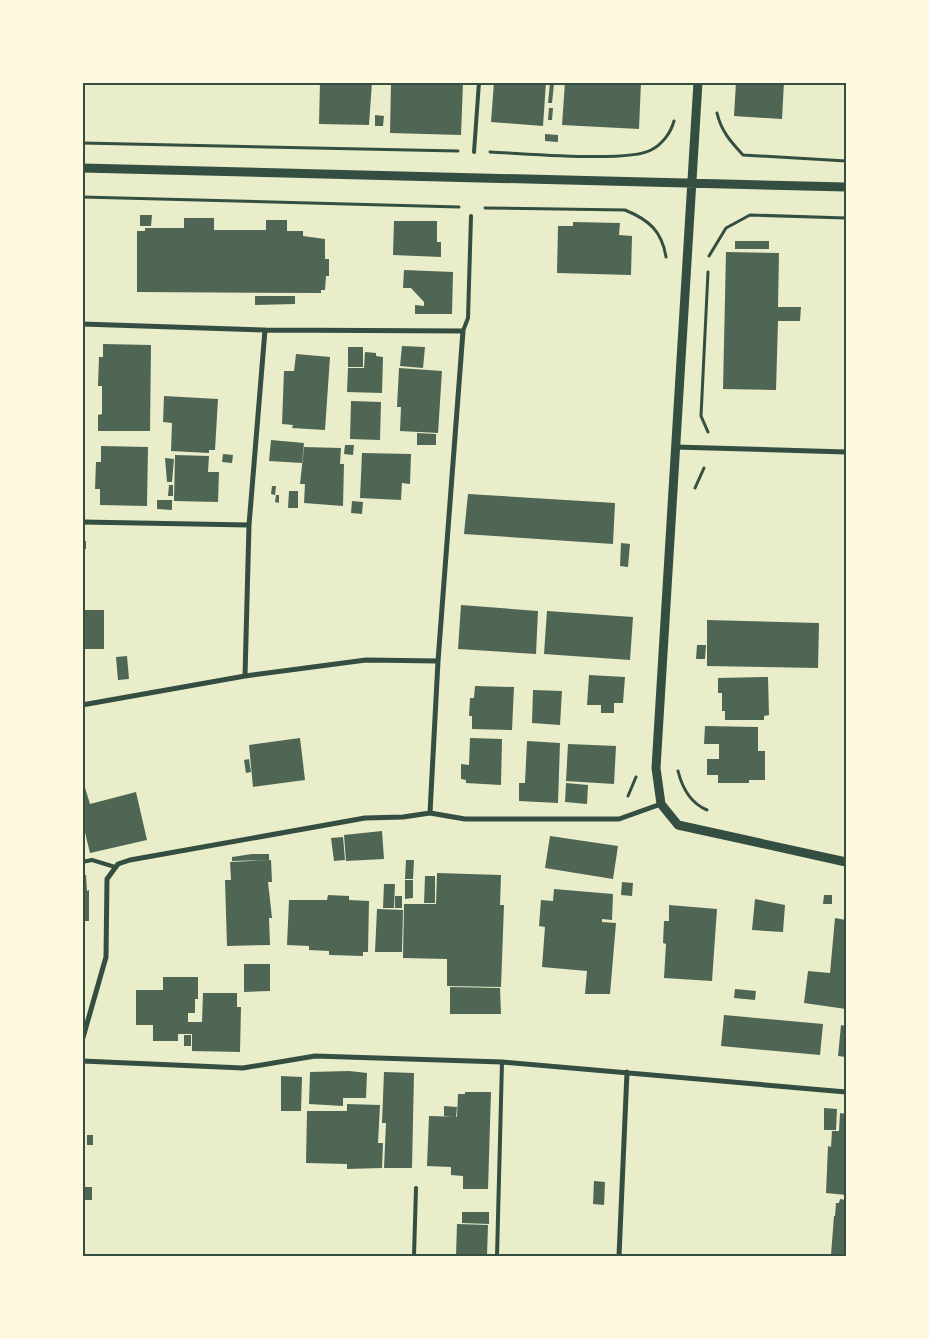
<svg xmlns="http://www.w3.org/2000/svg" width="929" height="1339" font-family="'Fira Sans',sans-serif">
	<rect width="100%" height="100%" fill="#e9edc9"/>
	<path fill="#4f6655" d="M320 82H372L369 125 319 124Z
		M391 82H463L461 135 390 133Z
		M494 82H546L543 126 491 122Z
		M565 82H641L639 129 562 125Z
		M736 82H784L782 119 734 116Z
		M550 83 554 84 552 103H548Z
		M549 108H553L552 120H548Z
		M375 115 384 116 383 126H375Z
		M545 134 558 135V142L545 141Z
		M140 215H152L151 226H140Z
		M184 218H214V230H266V220H287V231H303V236L325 239V259H329V276H326L325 290H321V293L137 292V231H145V228H184Z
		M394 221H437V242H441V257L393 255Z
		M573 222 620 223 619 235 632 236 631 275 557 273 558 226H573Z
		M735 241H769V249H735Z
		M726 252 779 253 778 307H801L800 321H778L776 390 723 389Z
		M404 270 453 272 452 314H415V305L424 306V302L411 288H403Z
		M255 296H295V304L255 305Z
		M103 344 151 345 150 431H98V415L102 414V386H98L99 357H103Z
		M402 346 425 347 423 368 400 366Z
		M348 347H363V367H348Z
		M365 352 376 353V356L383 357 382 393 347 392 348 368H364Z
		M296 354 330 357 325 430 292 428 293 425 282 424 284 371H294Z
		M399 368 442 371 438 433 400 431 401 407H397Z
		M164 396 218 399 215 450H209V453L171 451 172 423 163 422Z
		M351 401 381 402 380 440 350 439Z
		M417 433 436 434V445H417Z
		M271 440 304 443 302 463 269 461Z
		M345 445H354L353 455 344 454Z
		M101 446 148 447 147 506 100 505V489H95L96 462H101Z
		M304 447 341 448 340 464H344L343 506 304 503 305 484H300Z
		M362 453 411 454 410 484 402 483 401 500 360 498Z
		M223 454 233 455 232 463 222 462Z
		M175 455 209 456 208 472H219L218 502 174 501Z
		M165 458 174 459 172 482H167Z
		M169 485H173V496H168Z
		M272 486H276L275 495 271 494Z
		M289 491H298V508H288Z
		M468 494 615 503 613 544 464 534Z
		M276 495H279V503L275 502Z
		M157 500H172V510L157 509Z
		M352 501 363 502 362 514 351 513Z
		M82 541H86V549H82Z
		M621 543 630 544 628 567 620 566Z
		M461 605 538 611 536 654 458 649Z
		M82 610H104V649H82Z
		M547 611 633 617 630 660 544 654Z
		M707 620 819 623 818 668 707 666Z
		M697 645H706L705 659H696Z
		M127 656 129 679 118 680 116 657Z
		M589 675 625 677 623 703H614V713H601V705H587Z
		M768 677 769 715 764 716V720H725V711H722V693H718V678Z
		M475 686 514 687 512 730 472 729V716H469L470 698H474Z
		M533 690 562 691 560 725 532 723Z
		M705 726 758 727V751H765V780H749V783H718V775H707V759H719V744H704Z
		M300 738 305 780 253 787 249 745Z
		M470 738 502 739 501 785 466 783V780L461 779V764L469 765Z
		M527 741 560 743 558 803 519 801V783H525Z
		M568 744 616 746 614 784 566 781Z
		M249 759 251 772 246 773 244 760Z
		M82 778 90 804 136 792 147 840 90 853 82 820Z
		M566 783 588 785 587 804 565 802Z
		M382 831 384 859 346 861 344 835Z
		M550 836 618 846 613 879 545 868Z
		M343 837 345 860 334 861 331 838Z
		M252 854H269V860L232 861V857Z
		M271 860 272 882H268L272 918H269L270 945 227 946 225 880H231L230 862Z
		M406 860H414L413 879H405Z
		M437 873 501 875 500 905H504L501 987 447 986V959L403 958 404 904H436Z
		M82 875H86L87 891 89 890V921H82Z
		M425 876H435V903H424Z
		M405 880H413V898L405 899Z
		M622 882 633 883 632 896 621 895Z
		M384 884H395L394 908H383Z
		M554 889 613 894 612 920 602 919V922L616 923 610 994H585L587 971 542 967 545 927 539 926 541 900 553 901Z
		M328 895 349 896V900L369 901 368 952H363V956L329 955V951L309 950V946L287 945 289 900H327Z
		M824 895H832V904H823Z
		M395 896H402V908H395Z
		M755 899 785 905 783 932 752 930Z
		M669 905 717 909 712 981 664 978 666 944 663 943 664 921H669Z
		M377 909 403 910 402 952H375Z
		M835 918 846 920V1009L804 1003 808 971 830 973Z
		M244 964H270V991L244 992Z
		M163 977H198V999H195V1013H188V1022H202L203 993H237V1007H241L240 1052 192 1051V1034H178V1041H153V1025H136V990H163Z
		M450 987 500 988 501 1014H450Z
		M735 989 756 991 755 1000 734 998Z
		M724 1015 823 1024 820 1055 721 1046Z
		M841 1025 846 1026V1057L838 1056Z
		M184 1035H191V1046H184Z
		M349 1071 367 1073 366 1098H343V1106L309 1104 310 1072Z
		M384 1072 414 1073 412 1168H384L386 1123H382Z
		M281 1076 302 1077 301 1111H281Z
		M465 1092H491L488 1189H463V1176L451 1175V1167L427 1166 429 1116 461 1117H457L458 1094H465Z
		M347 1104 380 1105 378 1143H383L382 1168 347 1169V1164L306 1163 307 1111H347Z
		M444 1106 457 1107 456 1117 444 1116Z
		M824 1108 837 1109 836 1130H824Z
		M840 1113 846 1114V1195L826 1193 828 1146 831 1147 832 1131H839Z
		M87 1135H93V1145H87Z
		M594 1181 605 1182 604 1205 593 1204Z
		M85 1187H92V1200H85Z
		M840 1199 846 1200V1256L831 1255 834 1216H835L836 1203H839Z
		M462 1212H489V1224L462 1223Z
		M457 1224 488 1225 487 1256H456Z"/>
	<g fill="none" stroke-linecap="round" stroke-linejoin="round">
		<path stroke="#344e41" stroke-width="3" d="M717 113C721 131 731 142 743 155L846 161
			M82 143 458 151
			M490 152C521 153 628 163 651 150 663 144 671 132 674 121
			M82 197 459 207
			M485 208 625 210C649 220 662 231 666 257
			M709 256 726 228 750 215 846 218
			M708 272 701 416 708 432
			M695 488 704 468
			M678 771C682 787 690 803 707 810
			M628 796 636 777"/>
		<path stroke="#344e41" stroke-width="4" d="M474 152 479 82
			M463 331 468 318 471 216
			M82 862 92 860 115 867
			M414 1256 416 1188
			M497 1256 502 1062"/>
		<path stroke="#344e41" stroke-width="5" d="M82 324 265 330
			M675 447 846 452
			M82 522 249 525 245 676
			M249 525 265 330 463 331 438 661 430 813
			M82 705 245 676 366 660 438 661
			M82 1041 106 957 107 879 118 864 130 860 365 818 403 817 430 813 465 819H619L661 804
			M82 1061 243 1068 315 1056 502 1062 846 1092
			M619 1256 627 1072"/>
		<path stroke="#344e41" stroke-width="9" d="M698 82 656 768 661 804 678 825 846 862
			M82 168 846 187"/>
	</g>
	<rect width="929" height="1339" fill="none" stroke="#fefae0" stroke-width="168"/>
	<rect x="84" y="84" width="761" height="1171" fill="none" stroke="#344e41" stroke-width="2"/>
</svg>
